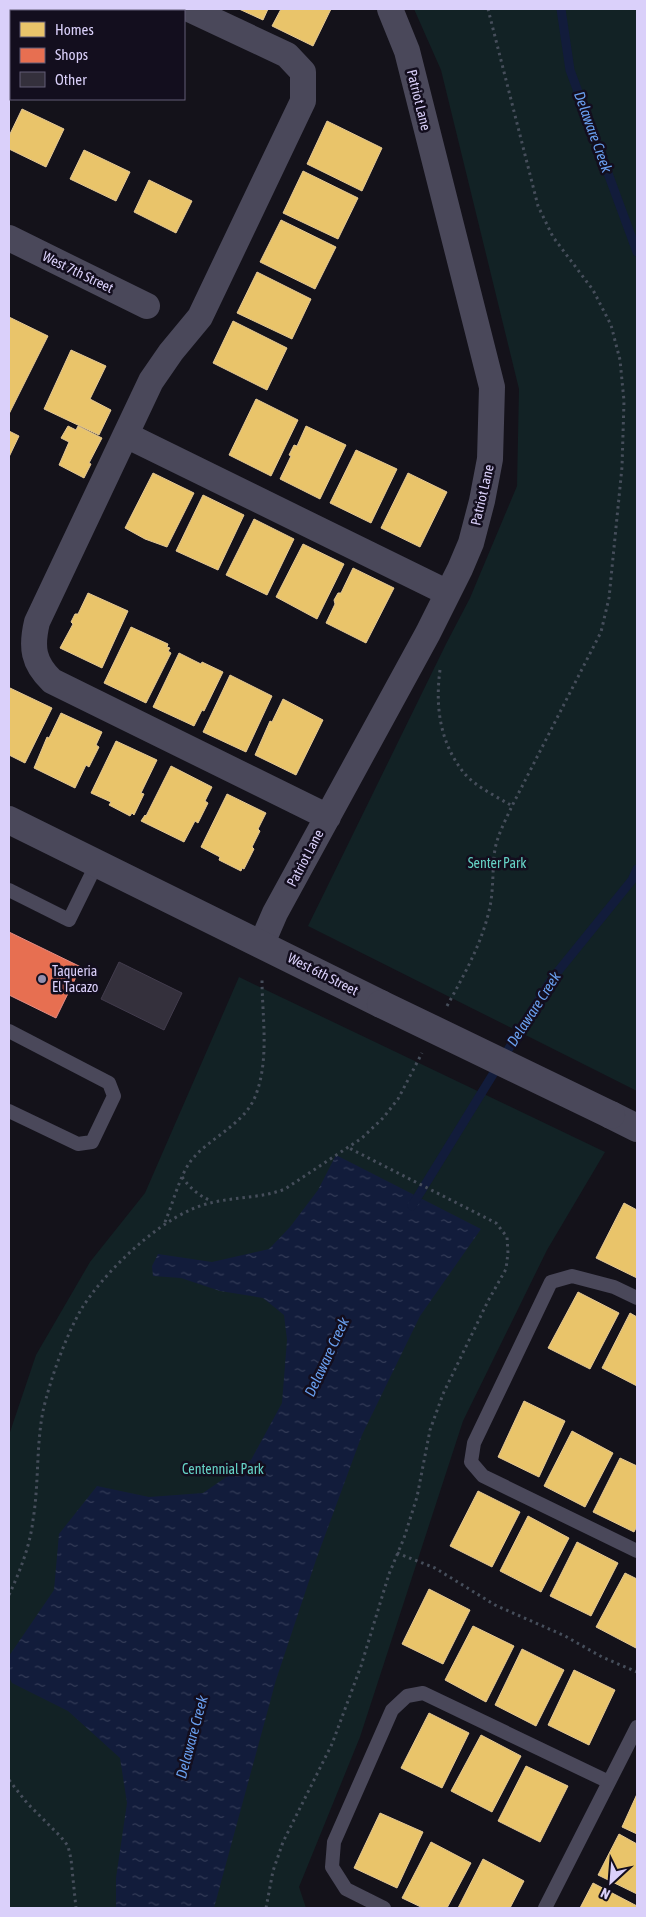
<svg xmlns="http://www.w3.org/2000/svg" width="646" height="1917" font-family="'Asap Condensed',sans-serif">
	<defs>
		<pattern id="water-ripples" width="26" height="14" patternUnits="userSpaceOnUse" patternTransform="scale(1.25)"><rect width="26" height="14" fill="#121c3b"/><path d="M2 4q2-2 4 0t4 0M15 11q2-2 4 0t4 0" fill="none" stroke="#343c58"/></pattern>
	</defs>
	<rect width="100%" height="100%" fill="#14121a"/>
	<path fill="#122225" d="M414 9H637V1091L308 926 446 644 470 598 517 486 519 389 441 70Z
		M239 977 605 1152 547 1250 463 1421 360 1737 299 1887 306 1908H9V1435L36 1355 90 1262 145 1193Z"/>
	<path fill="url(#water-ripples)" d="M336 1155 481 1229 420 1316 362 1435 316 1560 276 1680 214 1908H116V1878L127 1803 120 1758 68 1711 12 1683 9 1677V1656L54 1590 59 1534 97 1486 149 1497 203 1493 251 1460 282 1403 287 1340 284 1315 263 1298 220 1291 181 1278 153 1276 152 1266 158 1254 212 1262 269 1249 290 1227 318 1190Z"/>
	<path fill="#e9c46a" stroke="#e4c895" d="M63 9H85L90 11H62Z
		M239 9H268L263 20Z
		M281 9H331L313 46 272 26Z
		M22 109 64 129 46 167 9 149V136Z
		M327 121 382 148 362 191 307 164Z
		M84 150 130 172 116 201 70 179Z
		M303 171 358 198 338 239 283 213Z
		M149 180 192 201 176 233 134 212Z
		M281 220 336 247 315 289 260 262Z
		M257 272 311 299 292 339 237 313Z
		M9 317 48 336 9 414Z
		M233 321 287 348 267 390 213 363Z
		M71 350 106 366 90 399 111 410 99 435 44 409Z
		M256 399 298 420 271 476 229 455Z
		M68 426 76 430 78 426 102 438 89 463 91 464 84 478 59 465 69 442 61 438Z
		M306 426 346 445 320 499 280 479 291 456 289 455 294 445 297 446Z
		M9 431 19 436 9 457Z
		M356 450 397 469 371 523 330 503Z
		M153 473 194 493 167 547 145 539 125 528Z
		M408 473 447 492 420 547 381 528Z
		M203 495 244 515 218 570 176 551Z
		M254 519 294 539 267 595 226 575Z
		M303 544 344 564 317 619 276 597Z
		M353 568 394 588 366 643 326 623 335 604 334 600 338 593H341Z
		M88 593 128 611 102 668 60 648 73 624 71 622 75 614H78Z
		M131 627 168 644 167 647 170 648 168 651 171 653 146 703 104 683Z
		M179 653 201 664 202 662 223 672 204 711 202 710 194 726 153 707Z
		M230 675 272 696 246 752 203 732Z
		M10 688 52 708 25 763 9 755V692Z
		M283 699 323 720 296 775 255 755 270 721 272 722Z
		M61 713 102 732 96 745 99 747 89 767 86 765 75 788 34 768 47 737 49 738Z
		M116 741 157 760 141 793 144 794 134 815 132 813 130 816 109 805 111 802 91 793Z
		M171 766 212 787 205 801 208 803 198 823 195 821 184 842 141 821 145 815 146 816Z
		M227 794 266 813 258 829 260 831 252 847 254 849 244 869 242 868 241 871 219 860 220 857 201 847Z
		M624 1203 637 1210V1278L596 1258Z
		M578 1292 619 1313 590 1369 548 1348Z
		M630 1313 637 1317V1386L602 1368Z
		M524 1401 565 1421 539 1477 498 1457Z
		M572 1431 613 1453 585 1507 544 1486Z
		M620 1458 637 1466V1526L634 1532 593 1512Z
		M478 1491 520 1512 492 1567 450 1546Z
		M528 1516 569 1538 541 1592 500 1571Z
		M577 1542 618 1563 591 1616 550 1596Z
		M625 1573 637 1579 636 1648 596 1627Z
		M429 1589 470 1610 443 1664 402 1644Z
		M473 1626 514 1646 486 1702 445 1680Z
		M522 1649 564 1670 536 1726 495 1705Z
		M574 1670 615 1690 589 1745 548 1725Z
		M429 1713 469 1733 442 1788 401 1768Z
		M481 1735 521 1756 492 1812 451 1791Z
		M526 1766 568 1786 540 1842 498 1821Z
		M637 1794V1834L622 1827Z
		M380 1813 423 1832 397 1888 354 1868Z
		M619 1834 637 1844V1894L598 1875Z
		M431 1842 471 1863 447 1908H423L402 1898Z
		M483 1859 524 1881 510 1908H458Z
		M593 1883 637 1906V1908H580Z"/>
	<path fill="#e76f51" stroke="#e38c84" d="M9 932 81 967 56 1018 9 995Z"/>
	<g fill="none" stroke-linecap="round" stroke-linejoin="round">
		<path stroke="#121c3b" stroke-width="9" d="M561 9 570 70 637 252
			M412 1206 551 980 632 880 637 869"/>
	</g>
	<path fill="#34303c" stroke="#423c4d" d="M119 962 182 993 164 1030 101 999Z"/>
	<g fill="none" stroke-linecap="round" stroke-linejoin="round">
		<path stroke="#464e5b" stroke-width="3" stroke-dasharray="2.5 4" stroke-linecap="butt" d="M440 670C435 707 440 743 464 773 476 787 496 796 512 806
			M447 1006C464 975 481 945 489 911 494 891 492 869 495 849 498 834 506 819 512 806L601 632 609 598 622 467 624 401 620 360 611 325 593 290 553 237 538 206 488 9
			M182 1177C190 1188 198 1195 211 1201
			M165 1222C173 1203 179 1178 190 1162 208 1138 243 1126 255 1097 270 1060 262 1017 262 979H264
			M397 1553 435 1568 495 1605 565 1636 602 1657 637 1672
			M9 1595C20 1571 30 1546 33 1520 39 1484 36 1447 43 1411 50 1380 66 1335 82 1308 104 1273 152 1227 190 1210 222 1195 254 1201 285 1189L362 1138 383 1118 398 1099 422 1053
			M9 1780 27 1803 61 1837 68 1846 71 1859 76 1908
			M266 1908 273 1871 283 1842 332 1744 361 1666 389 1574 404 1538 417 1497 430 1430 443 1394 488 1301 506 1269 508 1253 507 1237 496 1223 347 1147"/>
		<path stroke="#4a485a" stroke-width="14" d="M9 890 69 920 97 863
			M9 1031 109 1083 114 1096 92 1142 78 1144 9 1111
			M637 1298 614 1287 572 1276 551 1282 474 1443 471 1462 483 1476 637 1551
			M384 1908 346 1889 332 1867 334 1842 392 1710 407 1696 423 1693 609 1782
			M545 1908 637 1727"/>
		<path stroke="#4a485a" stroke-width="26" d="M189 9 287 55 303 72V101L200 317 171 352 151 381 37 622C31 647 33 663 52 681L328 817
			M9 238 147 306
			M126 435 448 593
			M262 943 275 913 428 633 460 569 471 543 482 501 490 459 492 387 407 51 390 9"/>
		<path stroke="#4a485a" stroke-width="28" d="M9 820 381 1004
			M611 1115 637 1128"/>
		<path stroke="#4a485a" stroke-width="28" d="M381 1004 611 1115"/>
	</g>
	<circle fill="#958eac" stroke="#130e1e" stroke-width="2" cx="42" cy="979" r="5"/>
	<g text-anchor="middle" stroke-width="5" stroke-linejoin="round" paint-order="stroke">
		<g font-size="14" fill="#dad0fa" stroke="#130e1e">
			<text transform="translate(419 100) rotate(76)" y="5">Patriot Lane</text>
			<text transform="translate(78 272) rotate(26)" y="5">West 7th Street</text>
			<text transform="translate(482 495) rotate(-77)" y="5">Patriot Lane</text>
			<text transform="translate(305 858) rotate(-62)" y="5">Patriot Lane</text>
			<text transform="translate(323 974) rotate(27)" y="5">West 6th Street</text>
		</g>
		<g font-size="14" fill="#65d1c5" stroke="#130e1e">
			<text x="497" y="868">Senter Park</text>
			<text x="223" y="1474">Centennial Park</text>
		</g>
		<g font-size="14" fill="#dad0fa" stroke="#130e1e" text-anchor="start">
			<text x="52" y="976">Taqueria<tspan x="52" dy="16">El Tacazo</tspan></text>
		</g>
		<g font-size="15" font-style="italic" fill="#699fef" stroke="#130e1e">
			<text transform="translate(593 132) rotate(70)" y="5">Delaware Creek</text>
			<text transform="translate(534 1009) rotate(-57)" y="5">Delaware Creek</text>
			<text transform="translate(327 1357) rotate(-65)" y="5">Delaware Creek</text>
			<text transform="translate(192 1737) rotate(-75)" y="5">Delaware Creek</text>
		</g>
	</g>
	<rect width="646" height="1917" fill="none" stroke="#dad0fa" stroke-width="20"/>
	<rect x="10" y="10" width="175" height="90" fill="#130e1e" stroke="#635c76"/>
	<rect x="20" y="22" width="25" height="15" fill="#e9c46a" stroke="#635c76"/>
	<text x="55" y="35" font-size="15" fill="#dad0fa">Homes</text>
	<rect x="20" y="48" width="25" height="15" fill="#e76f51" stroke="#635c76"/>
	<text x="55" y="60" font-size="15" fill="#dad0fa">Shops</text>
	<rect x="20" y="72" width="25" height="15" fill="#34303c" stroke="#635c76"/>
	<text x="55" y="85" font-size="15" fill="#dad0fa">Other</text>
	<g transform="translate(611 1882) rotate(206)" stroke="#130e1e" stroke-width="4" paint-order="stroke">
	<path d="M0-4L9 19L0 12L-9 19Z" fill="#dad0fa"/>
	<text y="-8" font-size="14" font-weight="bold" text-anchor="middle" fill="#dad0fa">N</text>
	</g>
</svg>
